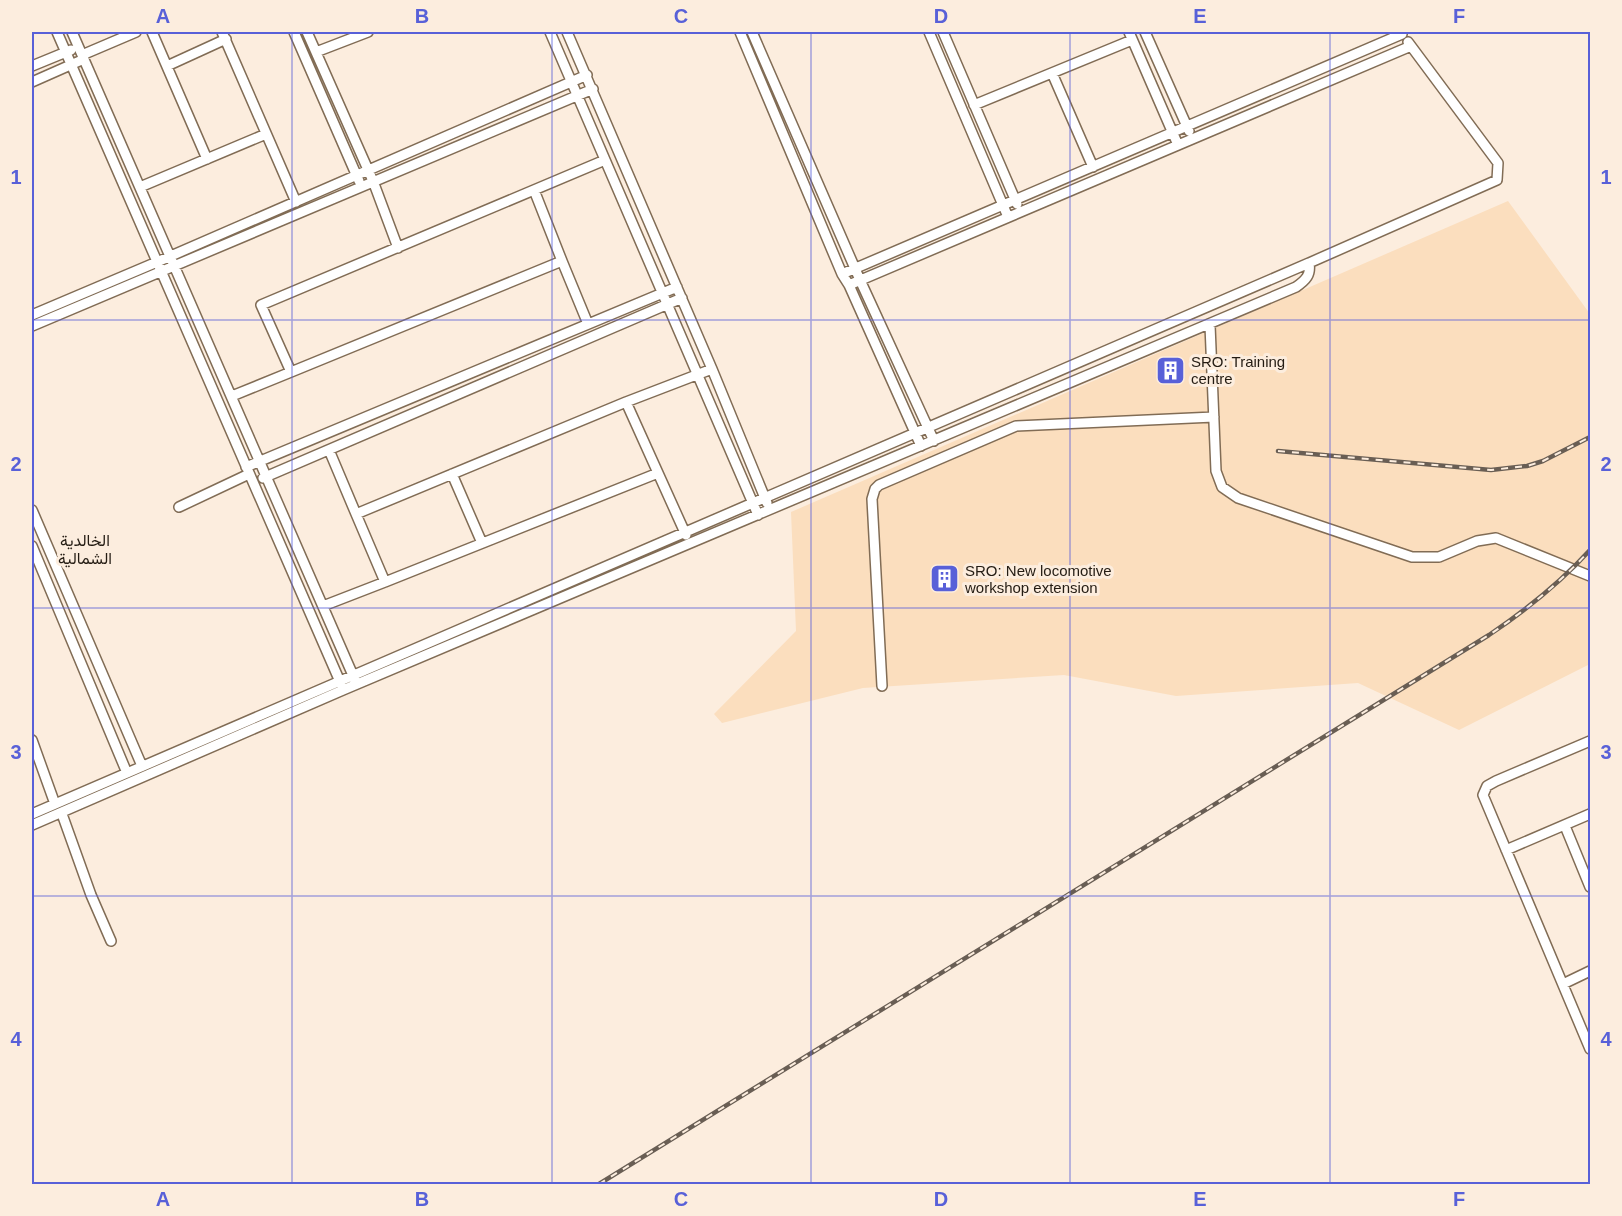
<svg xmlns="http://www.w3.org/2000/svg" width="1622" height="1216" font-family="Helvetica,Vazirmatn,sans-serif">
	<rect width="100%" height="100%" fill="#fcedde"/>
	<path fill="#fbdebe" d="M1508,201L1590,314V664L1459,730L1358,683L1176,696L1064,675L863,688L722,723L714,714L796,631L791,512Z"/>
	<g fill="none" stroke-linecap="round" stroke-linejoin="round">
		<defs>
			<path id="minor" d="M57,32L341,684
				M72,32L355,680
				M152,32L207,159
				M222,32L296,202
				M294,32L359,181
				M307,32L373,181L398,248
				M550,32L758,515
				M567,32L712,369L767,503
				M740,32L842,274L849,285L921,446
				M752,32L860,280L934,441
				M929,32L1008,217
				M943,32L1017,204
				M1129,32L1178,145
				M1145,32L1189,131
				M316,52L368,32
				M82,55L136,32
				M32,66L71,50
				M167,66L226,39
				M1052,73L1093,167
				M32,82L84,59
				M974,105L1132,40
				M140,187L266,134
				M534,190L562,261
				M1309,263L1497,180L1498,163L1408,42
				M842,274L1402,34
				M849,285L1411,46
				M32,315L157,262L587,75
				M588,324L562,261L291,372L261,305L605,160
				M1210,325L1216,471L1222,487L1238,498L1412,557H1439L1477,541L1496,538L1590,576
				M32,326L593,89
				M232,396L291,372
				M329,450L356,514L626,402
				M246,467L677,287
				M452,474L482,543
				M263,478L682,298
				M179,507L249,474
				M32,510L142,766
				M686,535L626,402L712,369
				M32,546L127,773
				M385,582L658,473
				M323,606L385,582L356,514
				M882,686L872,499L875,489L879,485L1016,426L1214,417
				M32,740L55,804
				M1590,741L1496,781L1487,786L1483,795L1590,1049
				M32,814L1309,263C1311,275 1306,280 1296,287L343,690L32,825
				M62,814L91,895L111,941
				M1565,826L1590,887
				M1506,850L1590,814
				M1563,984L1590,971"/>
		</defs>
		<use href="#minor" stroke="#816c55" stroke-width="12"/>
		<use href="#minor" stroke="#fff" stroke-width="9"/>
		<defs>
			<path id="rail" d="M1278,451L1491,470L1527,466L1543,461L1590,437
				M599,1184L1489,635C1526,610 1560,583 1590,550"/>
		</defs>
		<use href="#rail" stroke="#695e54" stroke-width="4.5"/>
		<use href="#rail" stroke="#fcedde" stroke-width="2" stroke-dasharray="7" stroke-linecap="butt"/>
	</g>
	<path fill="none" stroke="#5860d8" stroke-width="1.5" stroke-opacity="0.55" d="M292,32V1184M552,32V1184M811,32V1184M1070,32V1184M1330,32V1184M32,320H1590M32,608H1590M32,896H1590"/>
	<defs>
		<symbol id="building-square" viewBox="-11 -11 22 22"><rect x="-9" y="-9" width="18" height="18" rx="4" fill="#5860d8" stroke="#fcedde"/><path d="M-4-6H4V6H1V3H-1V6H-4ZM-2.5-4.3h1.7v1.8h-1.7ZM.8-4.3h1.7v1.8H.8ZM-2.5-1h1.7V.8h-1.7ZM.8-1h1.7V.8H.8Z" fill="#fff"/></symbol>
	</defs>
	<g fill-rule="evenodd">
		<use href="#building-square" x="1154" y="354" width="33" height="33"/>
		<use href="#building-square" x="928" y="562" width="33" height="33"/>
	</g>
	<g text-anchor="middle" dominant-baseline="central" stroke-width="6" stroke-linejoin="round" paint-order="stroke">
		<g font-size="15" fill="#241c13" stroke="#fcedde" text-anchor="start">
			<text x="1191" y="361">SRO: Training<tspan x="1191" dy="17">centre</tspan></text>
			<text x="965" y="570">SRO: New locomotive<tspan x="965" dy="17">workshop extension</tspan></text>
		</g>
		<g font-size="16" fill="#241c13" stroke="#fcedde">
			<text x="85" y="540">الخالدية<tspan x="85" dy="18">الشمالية</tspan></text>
		</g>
	</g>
	<rect width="1622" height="1216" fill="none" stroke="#fcedde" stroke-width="66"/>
	<rect x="33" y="33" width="1556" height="1150" fill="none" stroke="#5860d8" stroke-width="2"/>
	<g font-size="20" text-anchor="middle" font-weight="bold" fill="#5860d8">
		<text x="163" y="23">A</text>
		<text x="422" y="23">B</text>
		<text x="681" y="23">C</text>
		<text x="941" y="23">D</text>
		<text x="1200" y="23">E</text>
		<text x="1459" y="23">F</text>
		<text x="16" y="184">1</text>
		<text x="1606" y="184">1</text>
		<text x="16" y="471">2</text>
		<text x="1606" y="471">2</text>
		<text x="16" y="759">3</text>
		<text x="1606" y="759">3</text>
		<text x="16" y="1046">4</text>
		<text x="1606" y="1046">4</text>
		<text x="163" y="1206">A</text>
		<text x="422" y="1206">B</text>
		<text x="681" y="1206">C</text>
		<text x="941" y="1206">D</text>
		<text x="1200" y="1206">E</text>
		<text x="1459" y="1206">F</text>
	</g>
</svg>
